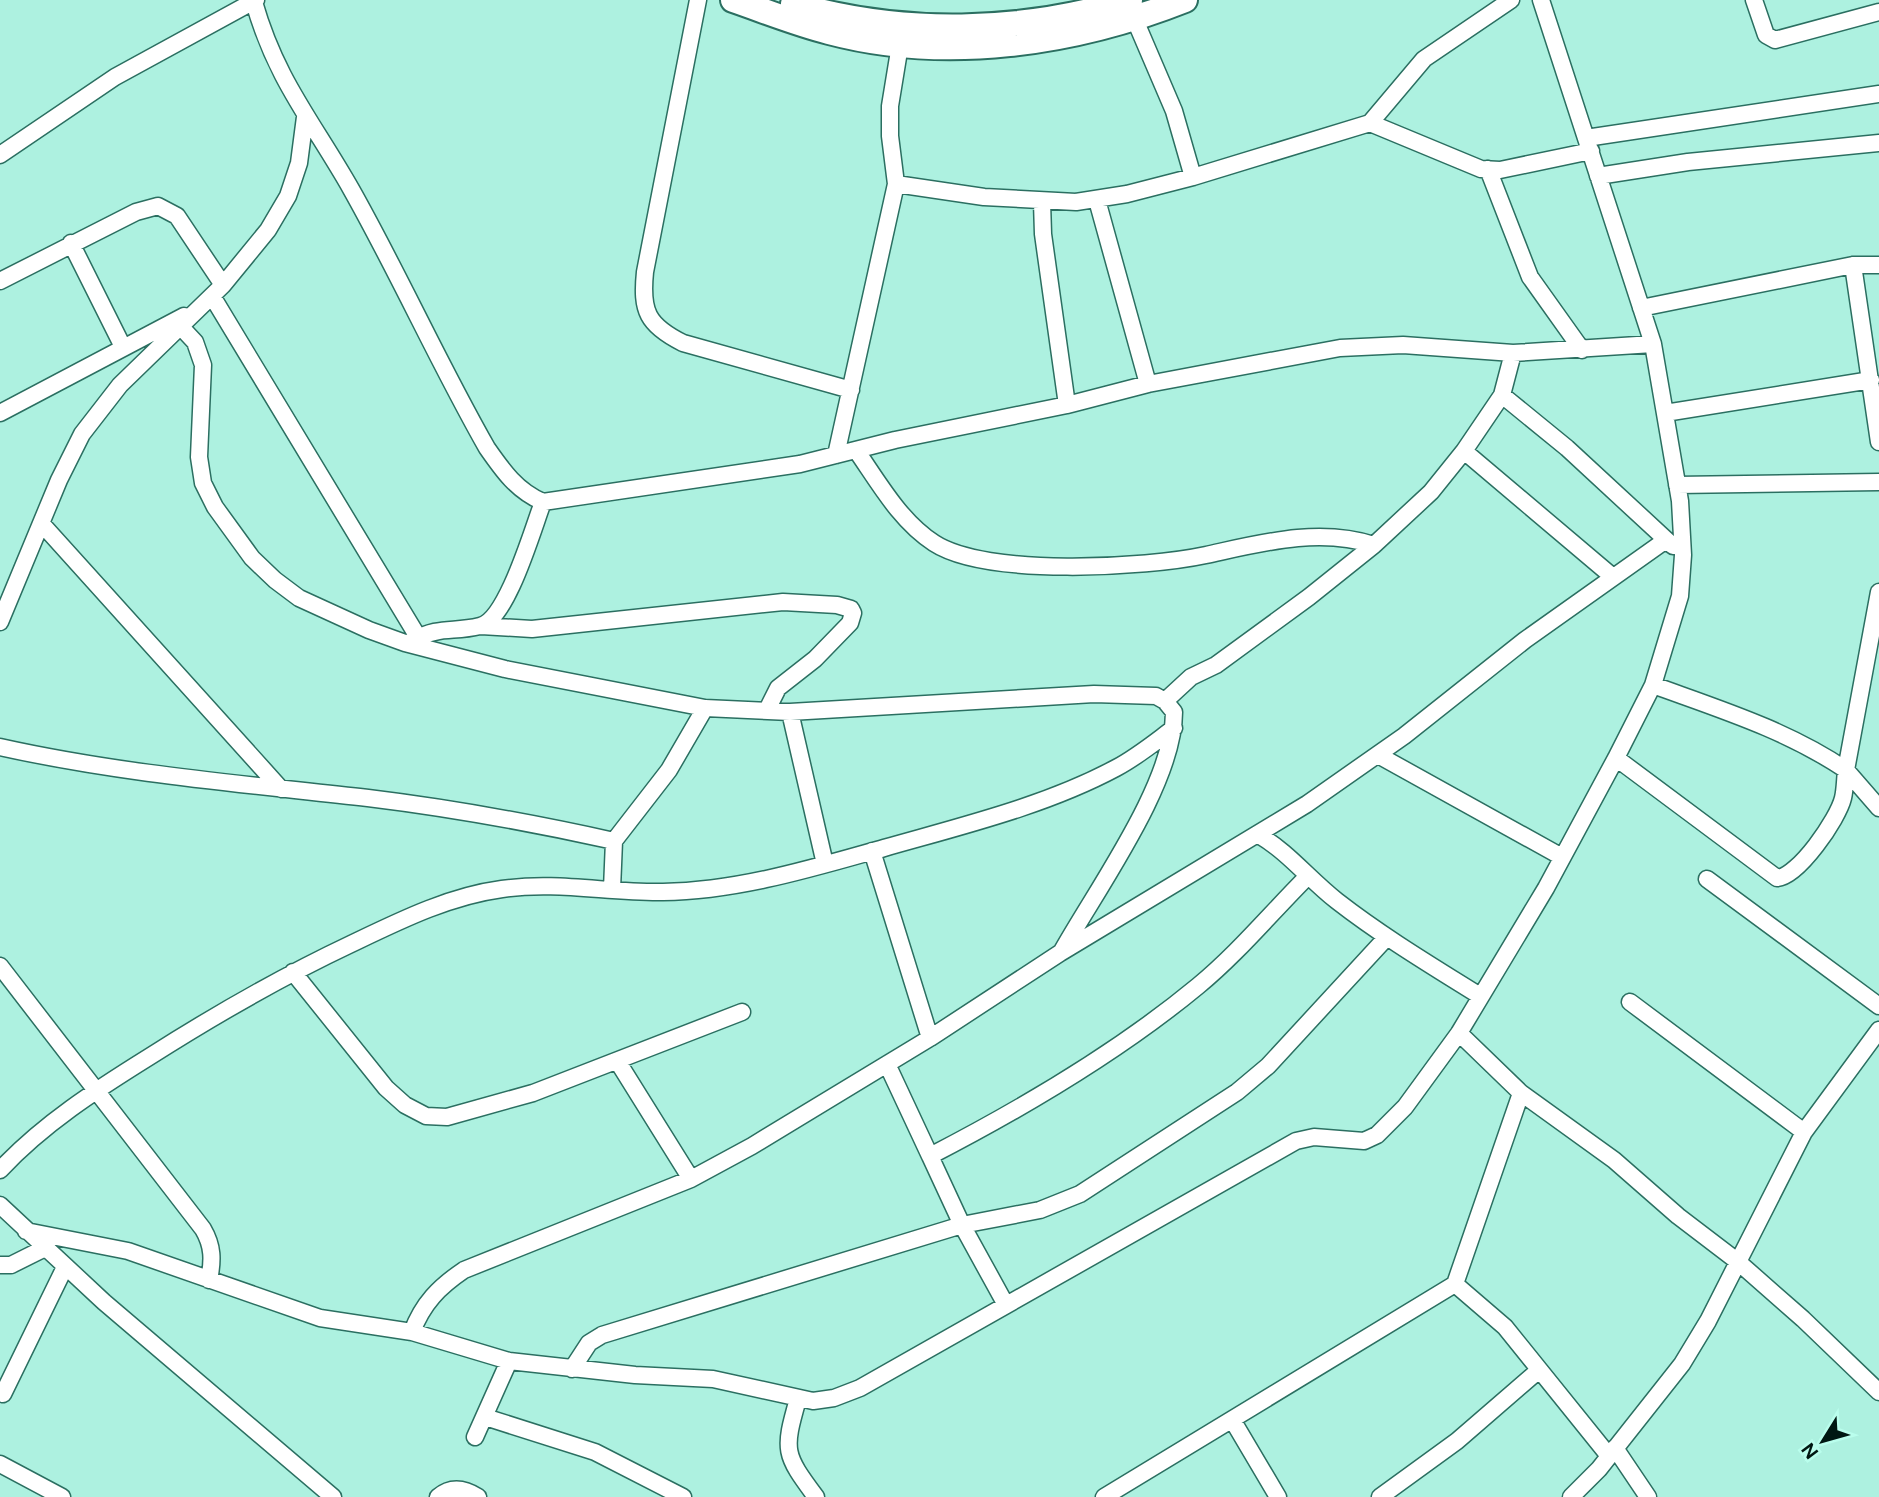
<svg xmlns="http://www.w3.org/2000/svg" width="1879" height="1497" font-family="'DM Sans',sans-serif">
	<rect width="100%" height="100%" fill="#adf1e0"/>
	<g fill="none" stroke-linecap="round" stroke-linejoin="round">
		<defs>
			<path id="street" d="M698,0L645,272C641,311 647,325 683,343L851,390
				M1754,0L1766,35L1775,40L1879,12
				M254,2C276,80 313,122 351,189C399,274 439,364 487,448C503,471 517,491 543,502L800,464L895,440L1067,405L1148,384L1340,348L1403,345L1513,353L1653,344
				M1135,20L1174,111L1193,177
				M1370,123L1481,169L1500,170L1591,151
				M1586,138L1879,94
				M0,155L115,77L256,0
				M1488,169L1530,277L1582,350
				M1598,176L1688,162L1879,143
				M896,184L984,197L1076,202L1127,194L1193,177L1370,123L1424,59L1511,0
				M1097,200L1148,384
				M1042,202L1043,234L1067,405
				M71,243L123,347
				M1853,265L1879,442
				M0,281L136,212L158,206L177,216L223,285
				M212,296L418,637
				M1641,308L1853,265H1879
				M181,327L195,342L203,365L199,457L203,483L215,507L252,558L275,580L299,598L369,630L405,643L505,669L705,708L790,712L1094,694L1156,696L1165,701L1191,677L1216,665L1309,597L1374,545L1431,492L1464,451L1502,395L1513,353
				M1502,395L1567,448L1673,546
				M0,413L184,316
				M1665,413L1871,380
				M856,450C879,483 900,521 934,543C986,577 1146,568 1206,555C1261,543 1319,527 1374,545
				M1464,451L1613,577
				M836,455L896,184L890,136V106L900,45
				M1677,485L1879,482
				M42,524L281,789
				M1879,592L1846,770L1879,808
				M0,622L59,480L82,434L120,385L223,285L268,230L288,196L299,163L305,117
				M481,626L532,629L783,602L837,605L851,609L853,613L850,623L815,659L778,688L767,710
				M411,641C442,625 451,633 480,626C507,620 533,528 543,502
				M790,712L825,864
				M0,747C121,774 245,784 368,798C450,808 533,823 614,841
				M1378,755L1562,857
				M1616,758L1777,878C1798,877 1838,819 1843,798C1845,790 1845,779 1846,770C1787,730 1719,709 1653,685
				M1259,835C1288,852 1310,880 1337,901C1382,936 1432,966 1480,996
				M872,851L930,1038
				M1707,879L1879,1006
				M612,889L614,841L669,770L705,708
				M1062,951C1098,887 1174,783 1174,712L1165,701
				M0,966L203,1229C213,1246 213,1260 209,1280
				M293,972L386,1088L405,1105L426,1116L447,1117L533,1093L742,1012
				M1630,1002L1804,1132
				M1459,1033L1521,1093L1614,1160L1678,1216L1737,1261L1803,1319L1879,1392
				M618,1062L691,1179
				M887,1064L930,1156
				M0,1170C43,1124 96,1090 149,1057C215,1015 281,977 351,944C399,921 449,896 502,889C556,881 609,893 663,892C738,891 813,868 884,848C961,826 1045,806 1116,768C1137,757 1155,742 1174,728
				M0,1205L104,1302L333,1497
				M26,1231L128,1251L320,1318L412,1332L509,1361L635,1375L713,1379L813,1401L834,1398L860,1388L1296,1141L1314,1137L1364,1141L1377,1135L1405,1107L1459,1033L1546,888L1616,758L1653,685L1680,596L1683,555L1680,501L1653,344L1541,0
				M0,1265H11L45,1248
				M1455,1284L1505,1327L1609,1456
				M1006,1305L962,1225L930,1156C1023,1108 1117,1053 1198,986C1237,954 1271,913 1307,877
				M412,1332C423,1303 439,1287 464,1270L691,1179L752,1146L930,1038L1060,953L1307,804L1404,736L1525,640L1666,540
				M572,1369L589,1343L602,1335L962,1225L1040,1210L1080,1194L1237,1092L1268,1066L1387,937
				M3,1394L65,1267
				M798,1399C783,1451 784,1454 816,1497
				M485,1417L595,1452L683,1497
				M1233,1421L1278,1497
				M475,1437L509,1361
				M1615,1448L1648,1497
				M0,1464L62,1497
				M438,1497C451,1486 464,1488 478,1497
				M1104,1497L1455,1284L1521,1093
				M1380,1497L1457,1441L1539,1370
				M1571,1497L1599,1469L1682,1364L1708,1321L1804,1132L1879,1030"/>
			<path id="primary" d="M733,0C765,11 797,24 829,32C946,63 1074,44 1185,0
				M793,4C902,36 1022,33 1130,0"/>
		</defs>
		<use href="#street" stroke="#2b6f61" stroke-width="19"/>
		<use href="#primary" stroke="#2b6f61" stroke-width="28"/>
		<use href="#street" stroke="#fff" stroke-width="16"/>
		<use href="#primary" stroke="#fff" stroke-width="24"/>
	</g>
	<g transform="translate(1823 1441) rotate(233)" stroke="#bafeed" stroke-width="5" paint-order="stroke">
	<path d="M0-5L12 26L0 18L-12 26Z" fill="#001712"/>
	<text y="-10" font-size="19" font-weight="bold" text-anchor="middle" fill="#001712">N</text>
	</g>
</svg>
